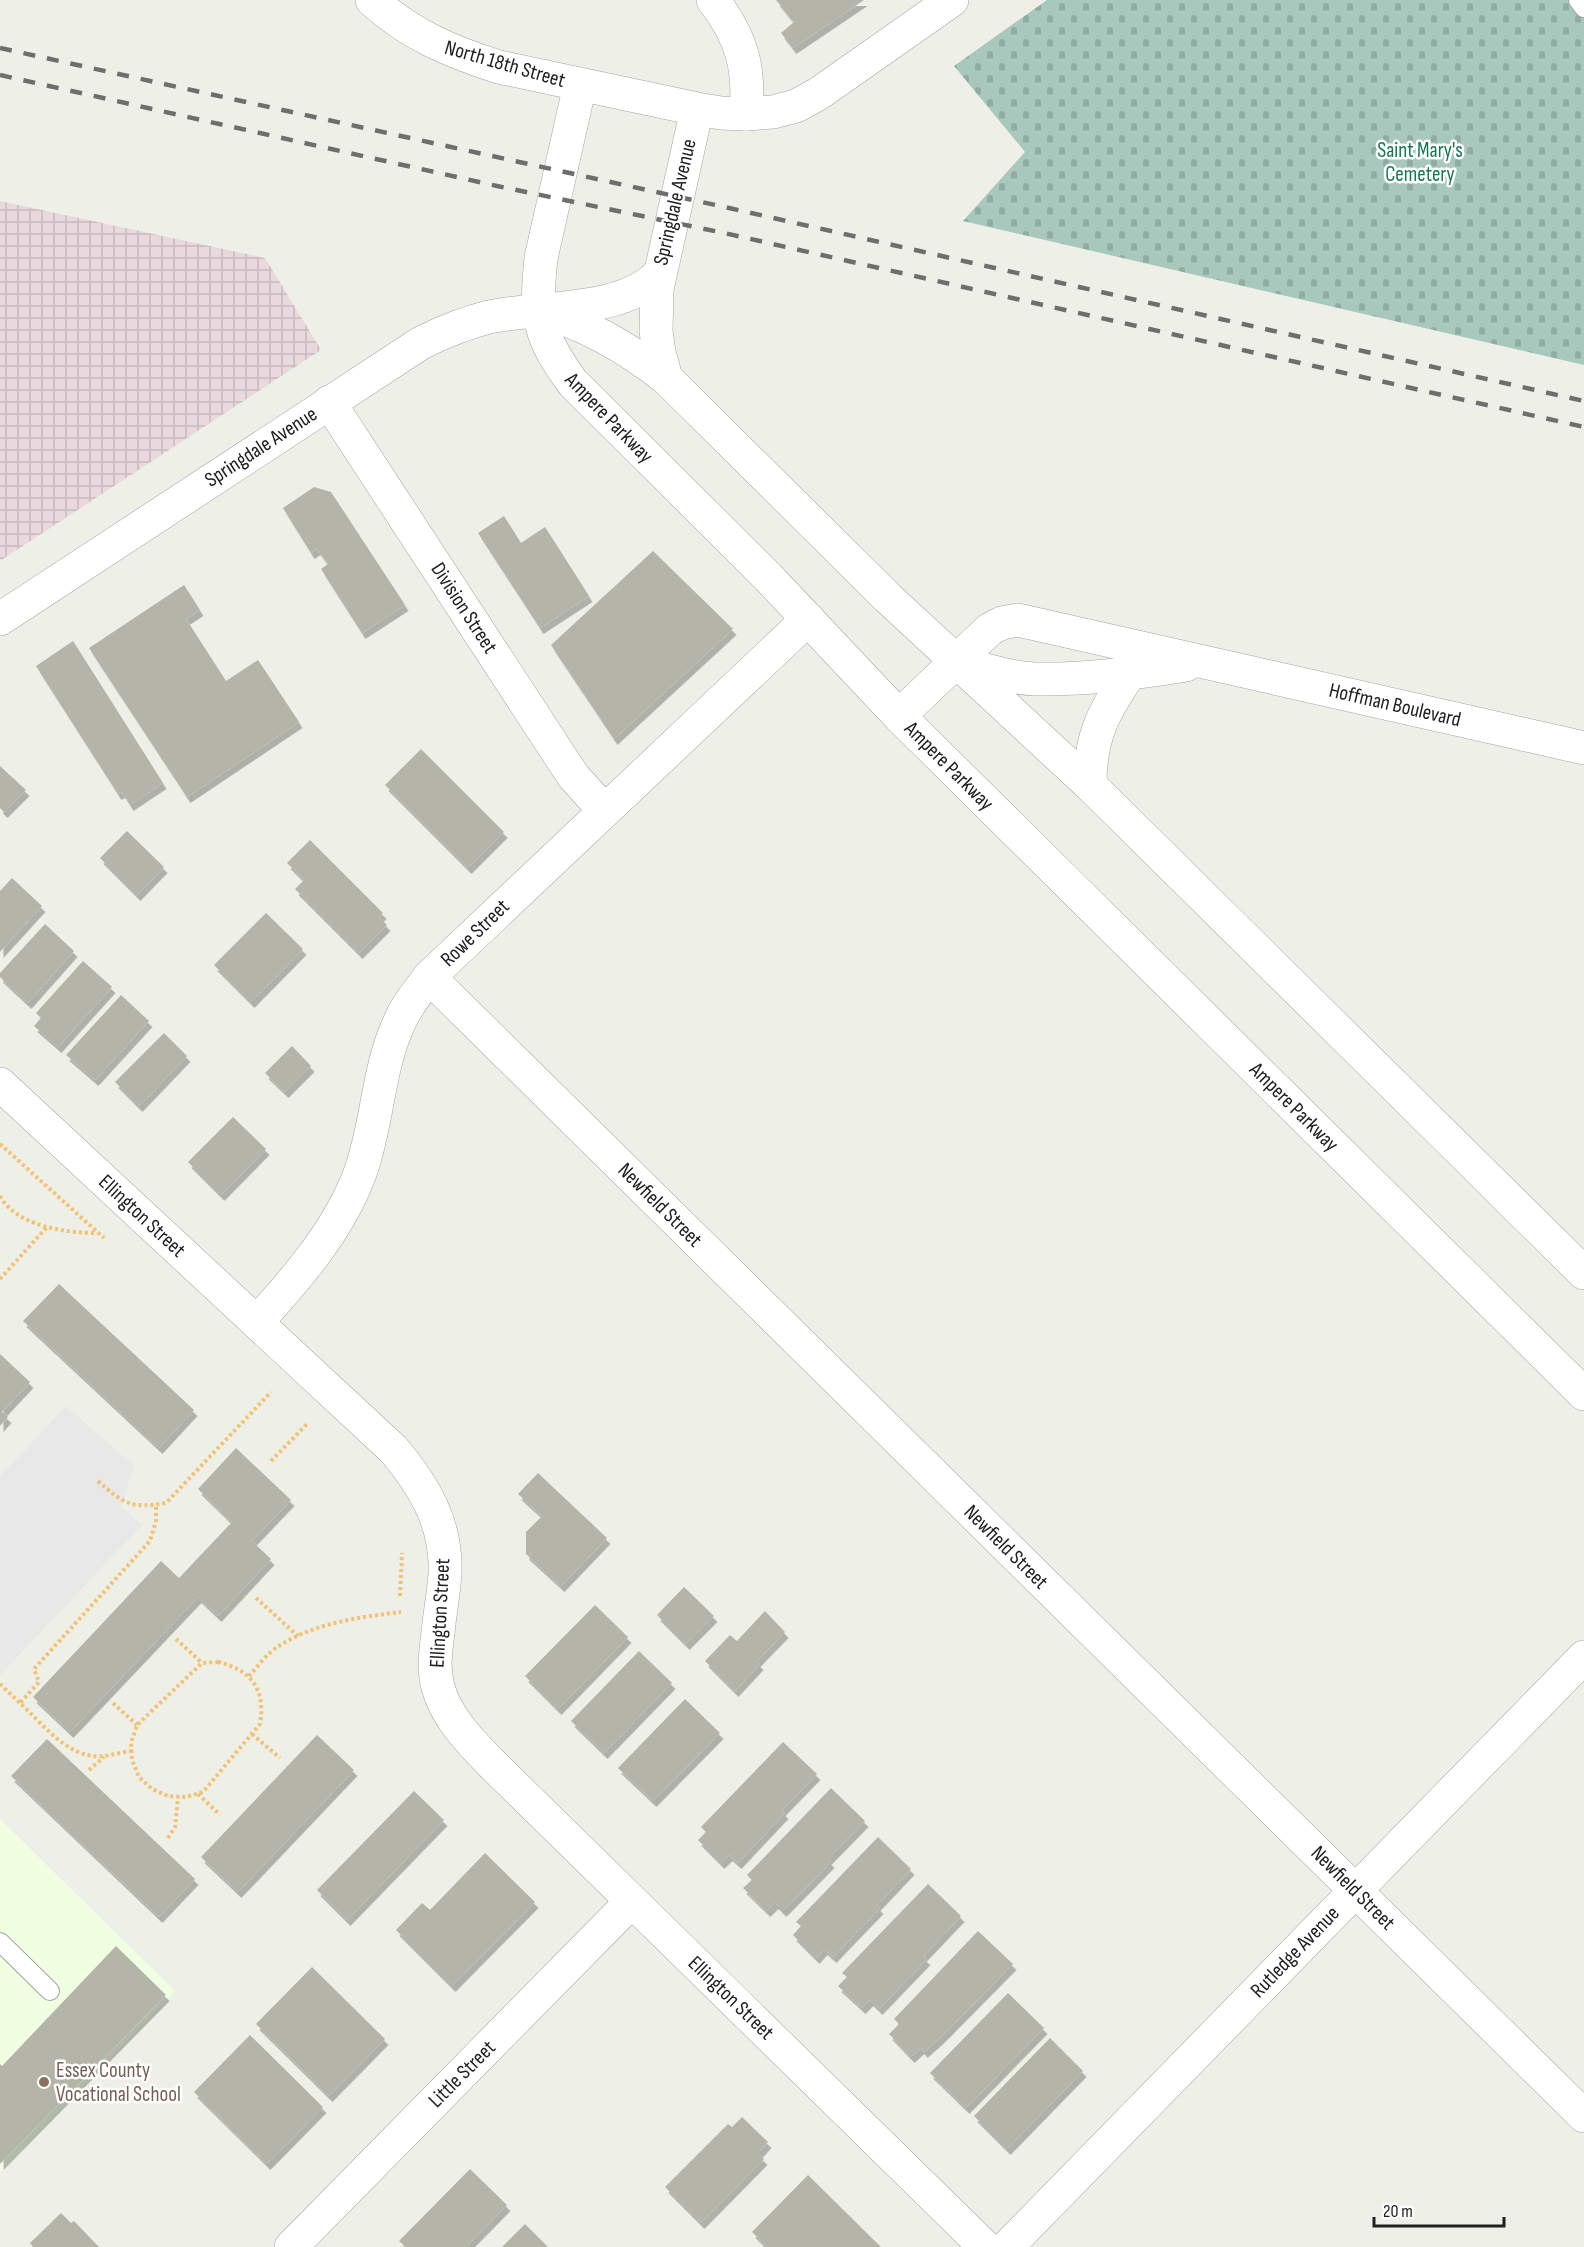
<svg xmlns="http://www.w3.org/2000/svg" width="1584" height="2247" font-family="'Sofia Sans Condensed',sans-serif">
	<defs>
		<pattern id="industrial-grid" width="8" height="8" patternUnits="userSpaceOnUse" patternTransform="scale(1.5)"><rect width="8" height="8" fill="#e9d9de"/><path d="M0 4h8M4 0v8" fill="none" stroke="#c8babe"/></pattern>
		<pattern id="cemetery-stones" width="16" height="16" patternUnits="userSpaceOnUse" patternTransform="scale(1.5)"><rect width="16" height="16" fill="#a9c8bd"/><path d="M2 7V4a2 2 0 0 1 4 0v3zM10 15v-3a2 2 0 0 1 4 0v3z" fill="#91aca2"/></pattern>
		<filter id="shadow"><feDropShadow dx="3.5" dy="6" stdDeviation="0" flood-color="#0004"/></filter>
	</defs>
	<rect width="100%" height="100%" fill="#eef0e7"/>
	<path fill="url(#industrial-grid)" d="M0,201L265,258L321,350L0,561Z"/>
	<path fill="#f0fee2" d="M0,1819L175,1991L0,2173Z"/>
	<path fill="url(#cemetery-stones)" d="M1047,0H1584V365L963,221L1025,152L954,66Z"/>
	<path fill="#e8e8e8" d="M66,1406L134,1466L121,1506L142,1525L0,1675V1477Z"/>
	<path fill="#b5b4a9" filter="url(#shadow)" d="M776,0H864L793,48L781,33L794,22Z
		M314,487L331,492L405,605L362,633L321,569L328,564L317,549L311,553L283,508Z
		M504,516L521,543L545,527L589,596L540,628L478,533Z
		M653,551L733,629L614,739L551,645Z
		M184,585L200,610L186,619L226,681L258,660L299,722L187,797L89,648Z
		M73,641L163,783L130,805L122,792L118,794L36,666Z
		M421,749L504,832L468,868L385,785Z
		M0,766L26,790L4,812L0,808Z
		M127,831L164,867L137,895L100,858Z
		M310,840L383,913L379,917L387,925L359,953L295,889L304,880L287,863Z
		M12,878L42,906L0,952V891Z
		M266,913L303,949L251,1002L214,965Z
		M45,924L74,951L28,1003L0,977V973Z
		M83,961L112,987L58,1047L34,1026L41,1018L36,1013Z
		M121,995L149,1021L95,1080L66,1055Z
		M164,1033L187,1056L139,1106L115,1082Z
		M292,1046L311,1066L285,1092L265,1073Z
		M233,1117L266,1149L221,1195L188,1162Z
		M59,1284L194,1410L159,1448L23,1321Z
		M0,1354L30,1382L2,1412L8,1417L0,1426Z
		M236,1448L291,1500L252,1541L271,1559L218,1616L198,1597L70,1732L33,1697L161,1561L179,1578L232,1522L198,1489Z
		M538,1473L607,1538L561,1586L526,1554V1532L542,1516L518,1494Z
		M684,1587L714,1616L686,1644L657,1615Z
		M595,1605L628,1637L558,1709L525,1676Z
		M765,1611L785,1632L757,1661L760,1664L735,1691L705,1661L730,1635L737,1641Z
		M639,1651L672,1683L604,1753L571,1721Z
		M685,1699L720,1733L653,1801L618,1768Z
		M317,1735L354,1770L238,1892L201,1857Z
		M47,1739L195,1879L159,1917L11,1776Z
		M783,1742L817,1774L782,1810L785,1813L738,1863L729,1855L721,1863L698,1840L706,1832L701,1827Z
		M831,1788L865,1821L828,1859L831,1862L783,1911L775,1903L767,1911L743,1888L752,1880L747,1875Z
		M414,1791L444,1820L347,1920L317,1890Z
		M878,1837L911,1869L877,1905L880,1908L833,1957L824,1949L816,1958L793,1935L801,1926L796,1922Z
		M485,1853L535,1902L452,1986L396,1930L422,1903L430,1910Z
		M928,1884L961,1916L923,1956L927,1959L879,2009L870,2000L862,2008L838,1986L847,1977L842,1973Z
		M978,1931L1013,1964L941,2037L924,2052L921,2048L911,2057L889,2034L899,2024L894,2019Z
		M116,1946L166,1995L0,2164V2064L2,2066Z
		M312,1967L385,2039L329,2096L256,2024Z
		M1008,1993L1044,2028L966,2108L930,2073Z
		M250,2035L323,2107L267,2164L194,2092Z
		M1050,2038L1083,2071L1007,2149L974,2116Z
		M742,2117L768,2142L758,2153L764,2159L701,2223L665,2187L728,2124L732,2127Z
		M470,2169L507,2205L466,2247H406L399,2241Z
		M808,2175L881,2247H767L752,2232Z
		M61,2213L71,2223L74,2221L99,2247H33L30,2243Z
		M525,2224L548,2247H502Z"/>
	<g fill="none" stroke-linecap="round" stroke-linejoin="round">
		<defs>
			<path id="service" d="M1578,0L1584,8
				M0,1942L50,1991"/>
			<path id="minor" d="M713,0C742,38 750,67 746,114
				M329,402L562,759L574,777L604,810
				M1090,785C1090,737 1103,712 1130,673
				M429,977L1584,2116
				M0,1084L393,1449C424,1485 447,1524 445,1573C444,1590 441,1607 439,1623C437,1645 432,1666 438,1687C446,1717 469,1740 490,1762L985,2247
				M257,1322C297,1278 339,1230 360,1173C378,1124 377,1071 399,1023C406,1006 418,992 429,977L808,619
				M291,2247L632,1901
				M1007,2247L1584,1657"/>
			<path id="tertiary" d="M372,0C409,34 451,52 499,67L697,109L721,113L746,114L773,112L796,106L818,94L952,0
				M580,85L541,258C535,315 538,336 573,383L768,577L899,716L1584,1394
				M538,311C586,323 627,348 666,378L888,598L1090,785L1584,1273
				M666,378L659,352L656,331L657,289L697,109
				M0,619L421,343C443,332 465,323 489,317C539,306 624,314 660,273
				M958,662C983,669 1010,678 1035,679C1086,680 1136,673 1186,665
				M899,716L990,629L1002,623L1018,620L1584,748"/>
		</defs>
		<use href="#service" stroke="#a4a4a4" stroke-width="20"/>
		<use href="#minor" stroke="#a4a4a4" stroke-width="34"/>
		<use href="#tertiary" stroke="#a4a4a4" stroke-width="34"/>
		<path stroke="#f3c174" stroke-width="4" stroke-dasharray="3 3" stroke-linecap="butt" d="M0,1144L104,1238
			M0,1196C16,1226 66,1233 97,1233
			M0,1279L47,1227
			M271,1461L307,1424
			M98,1481C124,1504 131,1509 166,1503L271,1392
			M400,1596L402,1553
			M256,1598L298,1636
			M176,1639L202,1663
			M218,1662C251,1670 266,1689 260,1724L203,1792L186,1797L168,1796L152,1789L139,1777L132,1760L131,1743L137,1725L202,1663Z
			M249,1676C258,1666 267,1653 279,1646C314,1623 360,1617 401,1612
			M0,1684L20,1703
			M113,1703L137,1725
			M252,1734L280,1758
			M132,1751C122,1752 113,1755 104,1756C69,1760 43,1724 20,1703L39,1682L34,1669L150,1541L156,1521V1505
			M89,1770L104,1757
			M198,1794L220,1815
			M168,1838L175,1827L178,1797"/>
		<use href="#service" stroke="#fff" stroke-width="18"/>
		<use href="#minor" stroke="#fff" stroke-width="33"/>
		<use href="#tertiary" stroke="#fff" stroke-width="33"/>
		<path stroke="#6e6e6e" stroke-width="4.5" stroke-dasharray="12 12" stroke-linecap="butt" d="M0,48L729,208L1584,401
			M0,75L497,186L724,233L1584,427"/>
	</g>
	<circle fill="#8d6e63" stroke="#fff" stroke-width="2" cx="44" cy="2082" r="6"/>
	<g text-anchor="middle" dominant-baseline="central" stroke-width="5" stroke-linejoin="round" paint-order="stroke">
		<g font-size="21" fill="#202020" stroke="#fff">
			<text transform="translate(505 64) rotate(16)">North 18th Street</text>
			<text transform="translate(675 202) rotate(-77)">Springdale Avenue</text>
			<text transform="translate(609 418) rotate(46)">Ampere Parkway</text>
			<text transform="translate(261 447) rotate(-33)">Springdale Avenue</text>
			<text transform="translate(464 608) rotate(57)">Division Street</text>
			<text transform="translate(1395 705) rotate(13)">Hoffman Boulevard</text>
			<text transform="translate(949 766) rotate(45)">Ampere Parkway</text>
			<text transform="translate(475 933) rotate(-44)">Rowe Street</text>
			<text transform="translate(1294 1107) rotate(45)">Ampere Parkway</text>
			<text transform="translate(660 1205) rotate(45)">Newfield Street</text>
			<text transform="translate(142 1216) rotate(43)">Ellington Street</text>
			<text transform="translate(1006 1547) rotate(45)">Newfield Street</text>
			<text transform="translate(440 1613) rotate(-87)">Ellington Street</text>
			<text transform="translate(1353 1888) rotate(45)">Newfield Street</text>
			<text transform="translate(1295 1952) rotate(-46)">Rutledge Avenue</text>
			<text transform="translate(731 1998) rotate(44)">Ellington Street</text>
			<text transform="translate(462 2074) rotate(-45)">Little Street</text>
		</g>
		<g font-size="21" fill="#117a4e" stroke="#fff">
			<text x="1420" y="150">Saint Mary's<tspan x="1420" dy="24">Cemetery</tspan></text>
		</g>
		<g font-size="21" fill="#785e54" stroke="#fff" text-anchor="start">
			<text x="56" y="2070">Essex County<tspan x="56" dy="24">Vocational School</tspan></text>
		</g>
	</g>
	<path d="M1374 2217v9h130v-9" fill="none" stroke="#202020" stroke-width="3"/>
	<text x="1383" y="2217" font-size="18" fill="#202020" stroke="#ffffff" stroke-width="4.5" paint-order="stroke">20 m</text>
</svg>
